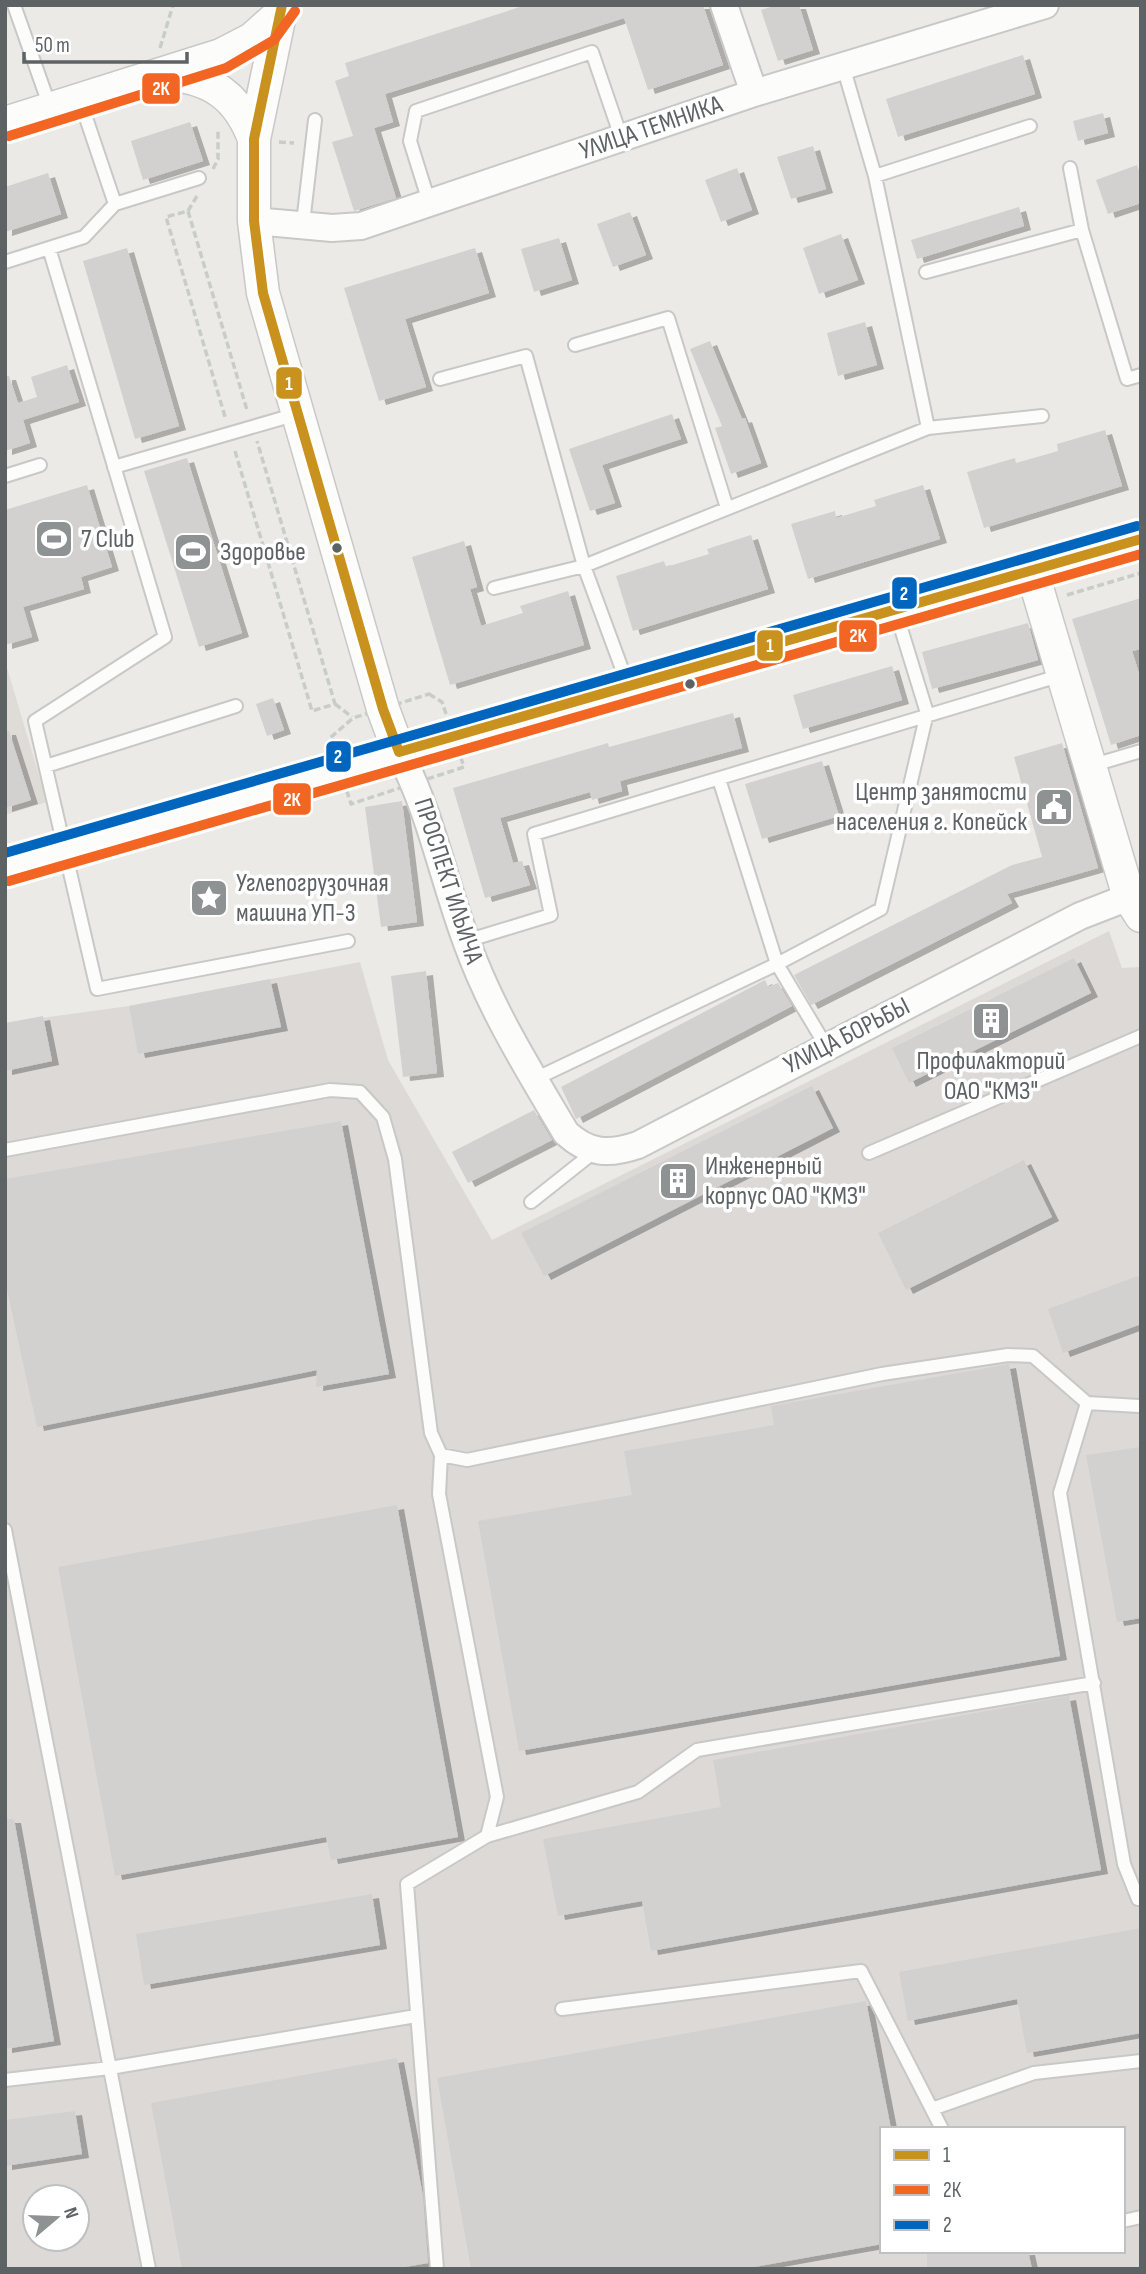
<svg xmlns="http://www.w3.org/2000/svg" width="1146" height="2274" font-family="'Sofia Sans Condensed',sans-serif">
	<defs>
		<filter id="shadow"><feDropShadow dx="7" dy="4" stdDeviation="0" flood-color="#0004"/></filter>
	</defs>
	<rect width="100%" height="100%" fill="#eceae7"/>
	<path fill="#dcd9d7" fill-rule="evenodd" d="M1109,931L1122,968L1141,967V2269H5V1023L129,1006L360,962L388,1060L492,1240ZM882,2129H1123V2251H882ZM35,2197H77V2239H35Z"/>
	<path fill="#dfdcd7" d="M5,661L47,802L5,815Z"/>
	<path fill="#d3d1d0" filter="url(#shadow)" d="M526,5H703L723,65L648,90L624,18L385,94L393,122L374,128L396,198L354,211L332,142L353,136L335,81L349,76L345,63Z
		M777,5H799L813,50L778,61L761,10Z
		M1023,55L1035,94L898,137L886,99Z
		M1103,113L1108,133L1078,141L1073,121Z
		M190,122L203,161L143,180L131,141Z
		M813,146L826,189L791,199L777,157Z
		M1137,165L1141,176V203L1108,214L1096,180Z
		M737,168L752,210L721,222L705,180Z
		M48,173L61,214L5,232V187Z
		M1019,207L1024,226L917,259L911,240Z
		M630,212L646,255L613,267L597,224Z
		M841,234L858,280L819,294L803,248Z
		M559,238L572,280L534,292L521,249Z
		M127,248L179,426L135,439L83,261Z
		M475,248L489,293L405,319L426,387L379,401L344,288Z
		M865,322L877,365L838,376L827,333Z
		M710,341L742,419L745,418L761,463L731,474L715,428L722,426L690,349Z
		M67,365L79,402L23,420L30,443L5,451V376H9L18,403L37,397L31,377Z
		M672,414L681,439L602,465L615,503L590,511L569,449Z
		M1105,430L1122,486L984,528L967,472L1015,458L1016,463L1058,451L1057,444Z
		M187,458L242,633L199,647L144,471Z
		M87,485L112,567L81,577L84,589L23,607L32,637L5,645V510Z
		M923,485L940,539L808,579L791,524L835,511L836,518L876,506L874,500Z
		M751,535L768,589L633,631L616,576L664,561L666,567L709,554L707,549Z
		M464,541L477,587L470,589L481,626L523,613L520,606L568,591L584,645L450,685L412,557Z
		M1141,598V649L1132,651L1141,680V735L1111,745L1072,619Z
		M1028,623L1038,660L932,689L922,652Z
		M892,666L902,700L803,729L793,695Z
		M273,698L284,730L267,736L256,704Z
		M733,713L742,748L620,781L622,791L592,800L590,792L500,818L513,863L522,861L530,885L485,898L453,788L608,743L609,747Z
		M5,731H9L31,800L5,808Z
		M1062,743L1098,868L1007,894L1012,903L811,1005L794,975L1012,865L1042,857L1014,757Z
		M822,761L839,816L762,839L745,784Z
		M402,801L417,922L381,927L365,807Z
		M1074,958L1091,993L909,1083L892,1048Z
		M426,971L437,1073L403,1077L391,976Z
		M270,979L281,1027L138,1054L129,1006Z
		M765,980L768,987L778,983L792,1006L576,1119L561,1087Z
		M43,1016L52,1061L5,1071V1023Z
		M812,1086L833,1128L544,1276L521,1233Z
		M534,1110L552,1140L468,1183L452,1152Z
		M341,1121L389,1374L316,1387L317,1370L37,1427L5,1281V1179Z
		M1024,1160L1052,1217L906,1290L878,1233Z
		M1141,1275V1324L1063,1353L1048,1309Z
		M1009,1364L1060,1656L519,1751L478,1521L632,1495L624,1451L774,1425L771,1406Z
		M1141,1447V1618L1117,1622L1086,1455Z
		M397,1505L458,1837L331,1860L326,1837L115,1876L58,1567Z
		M1069,1696L1101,1870L651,1951L642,1901L558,1916L543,1839L721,1807L713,1760Z
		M5,1819H14L54,2041L5,2049Z
		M372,1894L380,1945L144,1985L136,1934Z
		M1141,1928V2033L1027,2053L1017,1999L908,2021L899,1972Z
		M866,2001L891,2129H882V2244L743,2269H471L437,2078Z
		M397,2058L423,2196L428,2263L393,2269H182L151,2103Z
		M75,2111L82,2154L5,2166V2120Z
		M927,2251H956V2254L1028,2251L1032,2269H927Z"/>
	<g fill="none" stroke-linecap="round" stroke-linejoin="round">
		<defs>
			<path id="service" d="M14,5L50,107
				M843,66L875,176L1030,126
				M1070,168L1082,230
				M115,204L199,178
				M430,205L410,141L416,111L592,52L621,137
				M303,223L315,120
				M49,248L165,637L35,721L97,989L348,941
				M5,262L84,237L115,204L80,100
				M926,272L1082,230L1127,379L1141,375
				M575,345L668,318L727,508
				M440,379L526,356L584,566L928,428L875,176
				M928,428L1042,416
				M114,467L297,414
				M5,476L40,465
				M494,588L584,566L629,688
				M46,766L236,706
				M1090,766L1141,751
				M719,779L777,964L826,1046
				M466,941L551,915L534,834L1062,675
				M535,1079L777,964L881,909L927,713L895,609
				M5,1150L330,1090L360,1092L383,1117L395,1159L431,1433L441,1455L467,1460L882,1374L1008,1355L1033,1356L1087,1403
				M869,1153L1141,1036
				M531,1202L594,1152
				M1139,1406L1087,1403L1060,1493L1124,1864L1138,1899H1141
				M5,1530L149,2269
				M487,1836L638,1792L697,1750L1094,1683
				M562,2009L861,1971L942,2129
				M5,2080L110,2068L416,2016
				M932,2109L1034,2073L1141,2061
				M1123,2221L1141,2217
				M437,2269L407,1884L487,1836L497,1797L439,1494L441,1455"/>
			<path id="minor" d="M724,5L754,93
				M254,221L332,228L361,226L754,93L1045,5
				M399,752C431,813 443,879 467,943C491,1010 530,1072 566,1133C589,1154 609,1155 638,1145L1080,916L1129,897"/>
			<path id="tertiary" d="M282,5L254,139V221L263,293L383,709L399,752
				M168,75C212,77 239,98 254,139
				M5,123L221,55L252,39L279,15
				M1032,571L1129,897L1141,916
				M5,868L1141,539"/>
		</defs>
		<use href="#service" stroke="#c8c8c7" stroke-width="16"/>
		<use href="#minor" stroke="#c8c8c7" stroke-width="30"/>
		<use href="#tertiary" stroke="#c8c8c7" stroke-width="35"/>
		<path stroke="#c9cdc9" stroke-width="3.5" stroke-dasharray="7 3.5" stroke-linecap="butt" d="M160,48L173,5
			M279,142L294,143
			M213,169L218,159V129
			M197,196L188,211L166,217L226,420
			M188,211L247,410
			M235,451L312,711L335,704L257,441
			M1067,595L1141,573
			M429,694L442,702L464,767L351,804L330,738L353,718Z
			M335,704L352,717"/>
		<use href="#service" stroke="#fcfcfb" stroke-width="12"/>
		<use href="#minor" stroke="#fcfcfb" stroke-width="26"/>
		<use href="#tertiary" stroke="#fcfcfb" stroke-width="32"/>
		<defs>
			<path id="bus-1" d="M282,5L254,139V221L263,293L383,709L399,752
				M399,752L1141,539"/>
			<path id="bus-2" d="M9,136L226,68L274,40L295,11
				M9,881L1141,554"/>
			<path id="bus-3" d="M5,853L1137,526"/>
		</defs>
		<use href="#bus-1" stroke="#fff" stroke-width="16"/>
		<use href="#bus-2" stroke="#fff" stroke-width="16"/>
		<use href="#bus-3" stroke="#fff" stroke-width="16"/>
		<use href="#bus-1" stroke="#c9921e" stroke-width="10"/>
		<use href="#bus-2" stroke="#f26522" stroke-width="10"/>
		<use href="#bus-3" stroke="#0065bd" stroke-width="10"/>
	</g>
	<defs>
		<symbol id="stadium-square" viewBox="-11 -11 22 22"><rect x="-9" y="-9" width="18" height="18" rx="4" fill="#8f9292" stroke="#fff"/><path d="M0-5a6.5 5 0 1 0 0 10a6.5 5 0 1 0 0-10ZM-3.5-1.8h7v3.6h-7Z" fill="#fff"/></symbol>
		<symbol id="civic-square" viewBox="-11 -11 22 22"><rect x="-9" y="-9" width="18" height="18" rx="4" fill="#8f9292" stroke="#fff"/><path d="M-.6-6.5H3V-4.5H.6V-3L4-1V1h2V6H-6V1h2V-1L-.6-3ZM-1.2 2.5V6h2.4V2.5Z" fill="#fff"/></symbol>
		<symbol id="sight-square" viewBox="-11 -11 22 22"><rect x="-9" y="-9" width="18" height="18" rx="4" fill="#8f9292" stroke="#fff"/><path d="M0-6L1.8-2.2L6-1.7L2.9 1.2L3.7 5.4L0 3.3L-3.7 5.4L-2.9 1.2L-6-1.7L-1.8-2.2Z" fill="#fff"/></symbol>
		<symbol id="building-square" viewBox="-11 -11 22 22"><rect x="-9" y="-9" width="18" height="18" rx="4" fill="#8f9292" stroke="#fff"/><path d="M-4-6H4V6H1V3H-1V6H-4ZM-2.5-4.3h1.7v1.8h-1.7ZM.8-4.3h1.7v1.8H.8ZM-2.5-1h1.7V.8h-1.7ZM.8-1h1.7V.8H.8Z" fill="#fff"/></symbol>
	</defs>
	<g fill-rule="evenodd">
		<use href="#stadium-square" x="32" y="517" width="44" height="44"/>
		<use href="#stadium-square" x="171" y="530" width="44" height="44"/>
		<use href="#civic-square" x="1032" y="785" width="44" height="44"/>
		<use href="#sight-square" x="187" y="876" width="44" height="44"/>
		<use href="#building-square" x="969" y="999" width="44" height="44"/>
		<use href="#building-square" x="656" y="1159" width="44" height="44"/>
	</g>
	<g fill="#5d6264" stroke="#fff" stroke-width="2.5">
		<circle cx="337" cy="548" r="6"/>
		<circle cx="690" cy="684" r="6"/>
	</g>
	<g text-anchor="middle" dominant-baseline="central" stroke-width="7" stroke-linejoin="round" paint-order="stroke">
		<g font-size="26" fill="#5d6264" stroke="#fff">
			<text transform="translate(651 128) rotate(-19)">УЛИЦА ТЕМНИКА</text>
			<text transform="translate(448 881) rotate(72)">ПРОСПЕКТ ИЛЬИЧА</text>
			<text transform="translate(847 1036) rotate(-27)">УЛИЦА БОРЬБЫ</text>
		</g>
		<g font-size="26" fill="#5d6264" stroke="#fff" text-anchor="start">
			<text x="81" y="539">7 Club</text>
			<text x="220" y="552">Здоровье</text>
			<text x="1027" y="792" text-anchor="end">Центр занятости<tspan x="1027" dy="30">населения г. Копейск</tspan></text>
			<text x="236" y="883">Углепогрузочная<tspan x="236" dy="30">машина УП-3</tspan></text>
			<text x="991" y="1061" text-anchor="middle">Профилакторий<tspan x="991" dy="30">ОАО "КМЗ"</tspan></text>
			<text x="705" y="1166">Инженерный<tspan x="705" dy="30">корпус ОАО "КМЗ"</tspan></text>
		</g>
	</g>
	<g stroke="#fff" stroke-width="2.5">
		<rect x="141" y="72" width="40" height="33" rx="7" fill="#f26522"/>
		<rect x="275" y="366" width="28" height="34" rx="7" fill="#c9921e"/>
		<rect x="891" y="576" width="27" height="34" rx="7" fill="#0065bd"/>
		<rect x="838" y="619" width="40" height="34" rx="7" fill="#f26522"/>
		<rect x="756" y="629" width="28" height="33" rx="7" fill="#c9921e"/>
		<rect x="325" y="740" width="27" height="33" rx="7" fill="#0065bd"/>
		<rect x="272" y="782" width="40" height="34" rx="7" fill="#f26522"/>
	</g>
	<g font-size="19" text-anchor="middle" font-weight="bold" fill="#fff">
		<text x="161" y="95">2К</text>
		<text x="289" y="390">1</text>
		<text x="904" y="600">2</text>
		<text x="858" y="642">2К</text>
		<text x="770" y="652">1</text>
		<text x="338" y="763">2</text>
		<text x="292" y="806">2К</text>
	</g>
	<rect width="1146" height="2274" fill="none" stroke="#5d6264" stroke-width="14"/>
	<rect x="880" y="2127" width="245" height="126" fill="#ffffff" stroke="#bec0c1" stroke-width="2"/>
	<rect x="894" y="2150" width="35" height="10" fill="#c9921e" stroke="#bec0c1" stroke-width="2"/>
	<text x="943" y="2162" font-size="21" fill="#5d6264">1</text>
	<rect x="894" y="2185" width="35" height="10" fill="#f26522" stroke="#bec0c1" stroke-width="2"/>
	<text x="943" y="2197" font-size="21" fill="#5d6264">2К</text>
	<rect x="894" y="2220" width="35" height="10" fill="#0065bd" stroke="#bec0c1" stroke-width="2"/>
	<text x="943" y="2232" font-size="21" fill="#5d6264">2</text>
	<g transform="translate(56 2218) rotate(71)"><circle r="33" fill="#ffffff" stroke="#bec0c1" stroke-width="2"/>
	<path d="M0-5L12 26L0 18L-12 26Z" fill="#8f9292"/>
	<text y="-10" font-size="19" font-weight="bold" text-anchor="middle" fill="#5d6264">N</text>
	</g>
	<path d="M24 52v10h163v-10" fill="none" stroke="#5d6264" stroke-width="3.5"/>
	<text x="35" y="52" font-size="21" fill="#5d6264" stroke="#ffffff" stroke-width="5" paint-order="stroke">50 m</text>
</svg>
